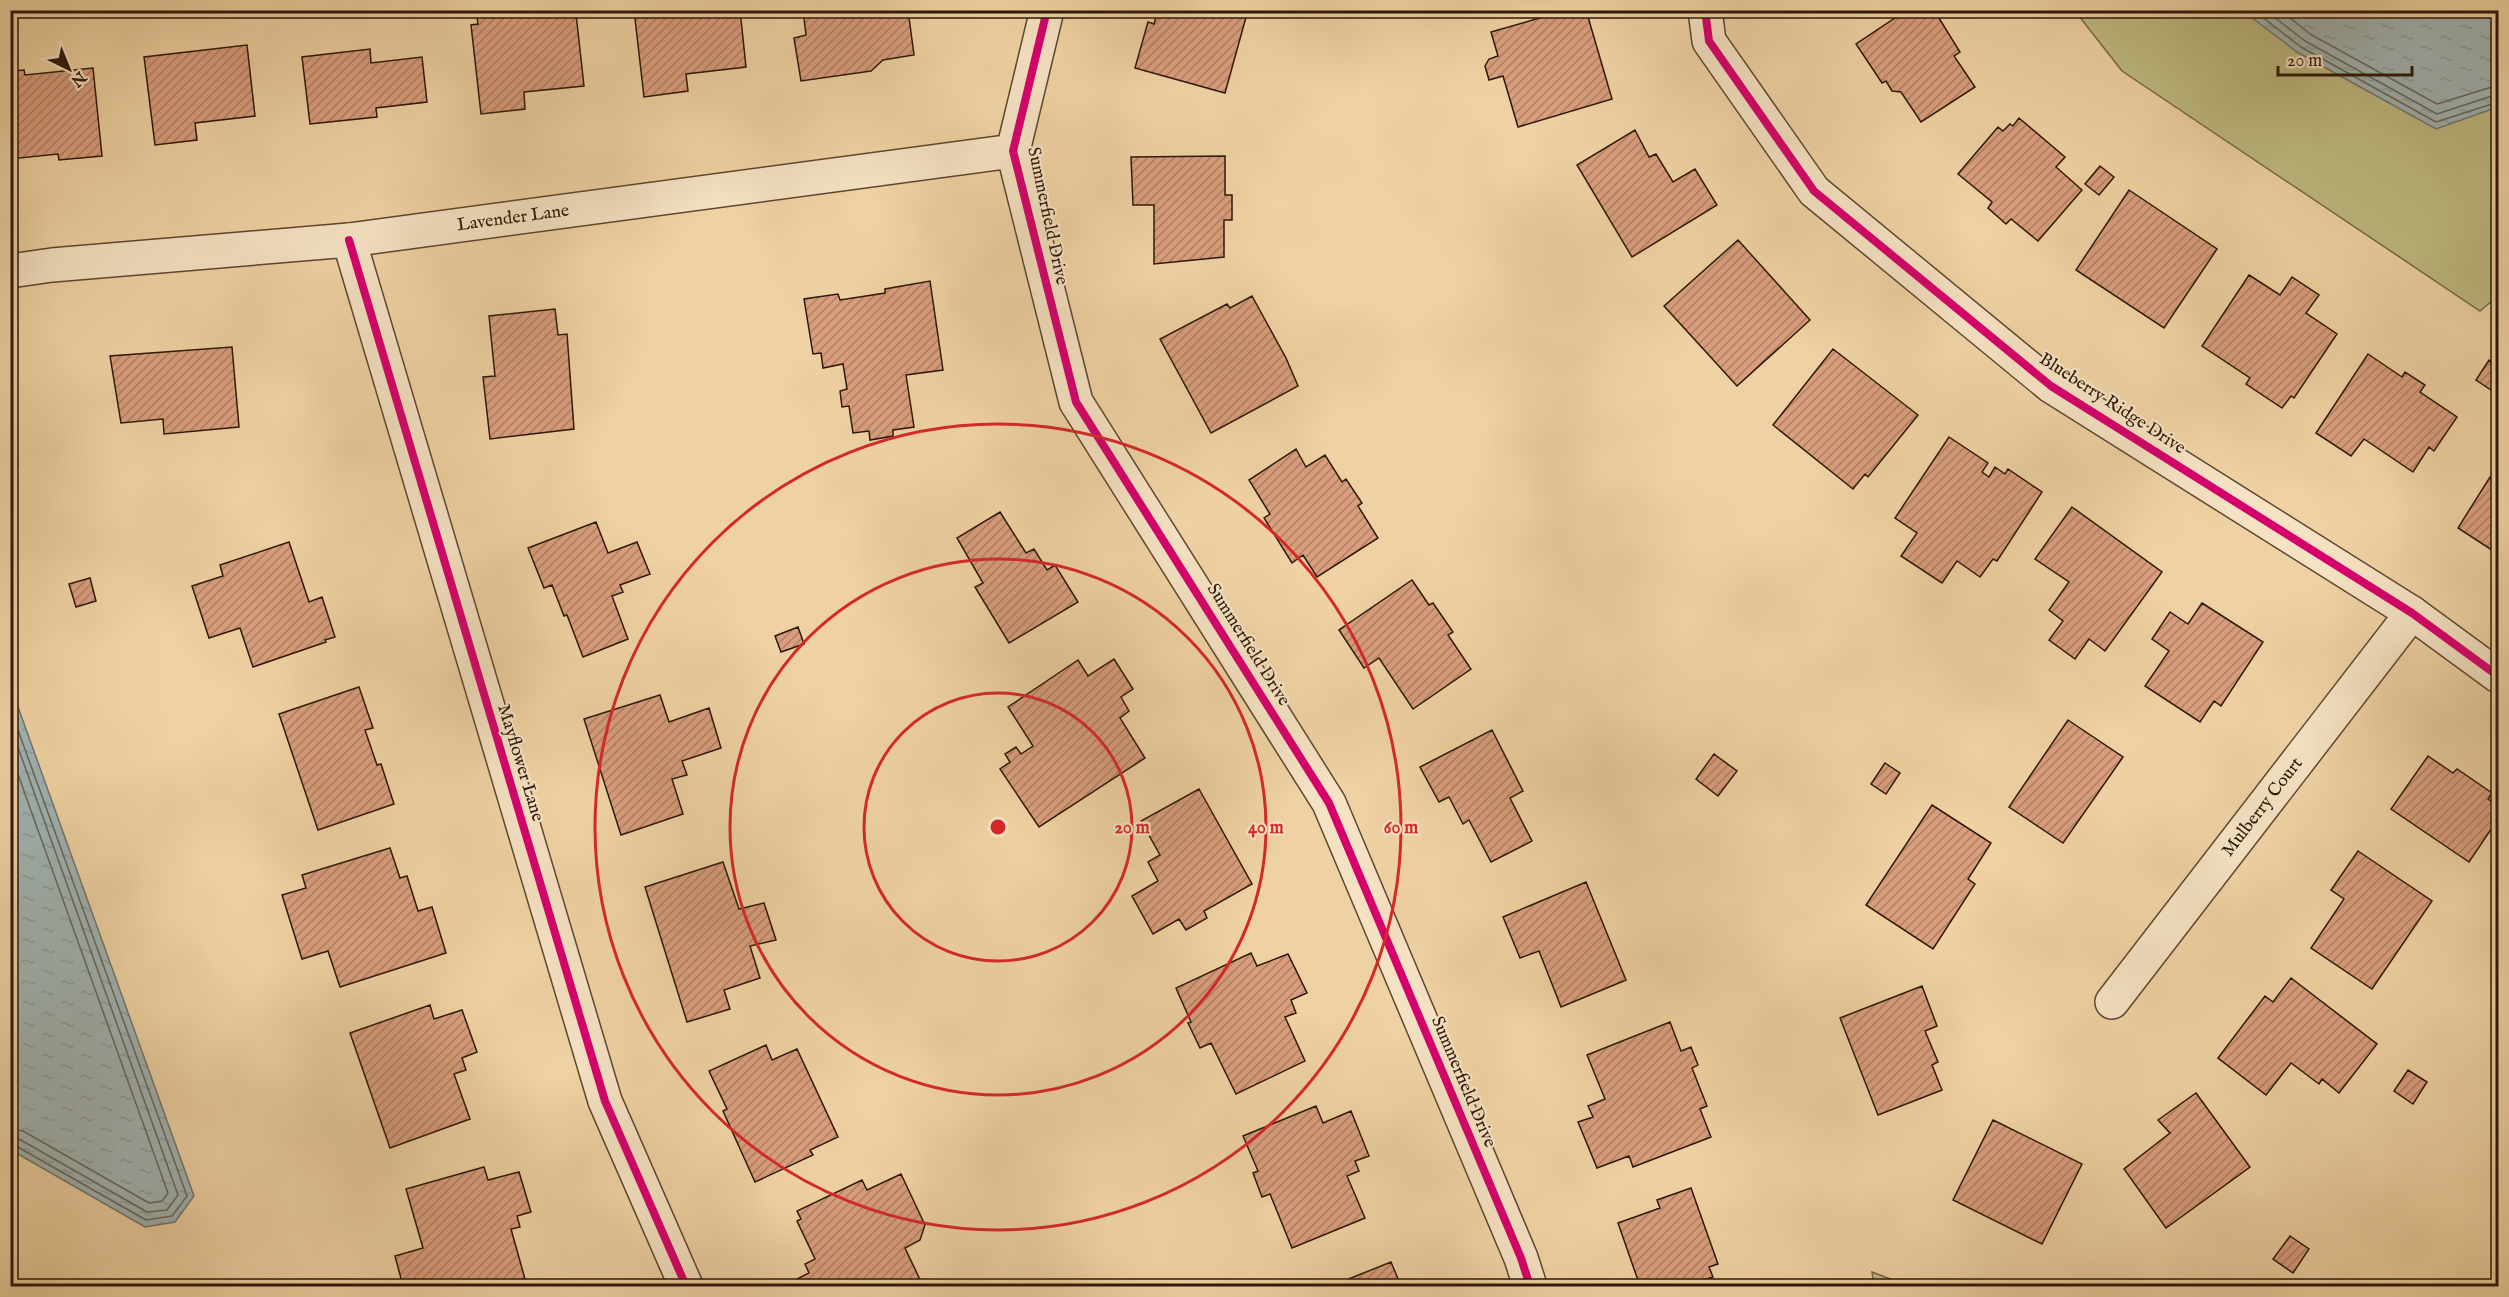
<svg xmlns="http://www.w3.org/2000/svg" width="2509" height="1297" font-family="'IM FELL English',serif">
	<defs>
		<pattern id="forest-firs" width="22" height="20" patternUnits="userSpaceOnUse" patternTransform="scale(1.5)"><rect width="22" height="20" fill="#beba81"/><path d="M5 1l3.5 6h-7zM16 11l3.5 6h-7z" fill="#a49f6e"/></pattern>
		<pattern id="water-ripples" width="26" height="14" patternUnits="userSpaceOnUse" patternTransform="scale(1.5)"><rect width="26" height="14" fill="#a0b4b3"/><path d="M2 4q2-2 4 0t4 0M15 11q2-2 4 0t4 0" fill="none" stroke="#8a9a99"/></pattern>
		<pattern id="building-hatch" width="6" height="6" patternUnits="userSpaceOnUse" patternTransform="scale(1.5)"><rect width="6" height="6" fill="#d99e7d"/><path d="M-1 1l2-2M0 6l6-6M5 7l2-2" fill="none" stroke="#b08065"/></pattern>
	</defs>
	<rect width="100%" height="100%" fill="#efd2a3"/>
	<filter id="stains"><feTurbulence type="fractalNoise" baseFrequency=".00333" numOctaves="4"/><feColorMatrix values="0 0 0 0 .2 0 0 0 0 .09 0 0 0 0 .02 0 0 0 .5 -.17"/></filter>
	<radialGradient id="worn" r=".72"><stop offset=".6" stop-color="#630" stop-opacity="0"/><stop offset="1" stop-color="#630" stop-opacity=".3"/></radialGradient>
	<path fill="#beba81" stroke="#766845" stroke-width="1.5" d="M2075,11H2498V296L2480,311L2122,71Z"/>
	<path fill="url(#forest-firs)" stroke="#766845" stroke-width="1.5" d="M1872,1272L1909,1286H1874Z"/>
	<path fill="url(#water-ripples)" stroke="#72756f" stroke-width="1.5" d="M2243,11H2498V107L2436,129L2297,52Z
		M11,699L18,707L194,1196L175,1222L145,1227L11,1150Z"/>
	<g fill="none" stroke-linecap="round" stroke-linejoin="round">
		<path stroke="#66665e" stroke-width="1.5" d="M2253,10L2301,47L2436,122L2498,102
			M2265,10L2305,41L2437,114L2498,94
			M2280,10L2310,34L2437,104L2498,85
			M10,708L187,1196L172,1216L146,1220L16,1146L10,1145
			M10,725L178,1195L167,1210L147,1212L19,1139L10,1138
			M10,752L168,1193L162,1201L149,1203L23,1131L10,1129"/>
	</g>
	<path fill="url(#building-hatch)" stroke="#2d1709" stroke-width="1.5" d="M476,10H566L567,15L576,14L584,86L524,92L525,109L481,114L471,25L478,24Z
		M634,10H740L746,67L686,74L688,91L644,97Z
		M803,10H908L914,55L883,60L871,71L801,81L794,38L806,35Z
		M1158,10H1248L1225,93L1135,68L1148,22L1154,24Z
		M1568,10H1586L1612,99L1518,127L1503,76L1489,80L1485,66L1489,59L1498,56L1491,32Z
		M1907,10H1934L1960,52L1954,56L1975,87L1921,122L1901,92L1892,91L1886,81L1882,83L1856,44Z
		M247,45L255,116L195,123L197,140L155,145L144,57Z
		M370,49L371,63L422,57L427,102L376,108L377,117L310,124L302,57Z
		M93,68L102,156L59,160L58,154L10,159V71L24,70L25,75Z
		M2019,118L2065,157L2056,167L2082,190L2038,241L2011,219L2006,224L1988,208L1992,202L1958,174L1998,127L2003,131L2010,124L2013,126Z
		M1635,130L1649,157L1656,154L1673,182L1695,169L1717,205L1632,257L1577,165Z
		M1225,156V195H1232V220H1224V257L1154,264V205H1133L1131,157Z
		M2100,166L2114,177L2099,195L2085,184Z
		M2129,190L2217,249L2164,328L2076,270Z
		M1738,240L1810,320L1737,386L1664,306Z
		M2249,275L2280,295L2292,277L2319,295L2306,313L2337,334L2294,398L2291,396L2282,408L2246,384L2250,378L2202,346Z
		M930,281L943,370L906,375L914,427L893,430V436L870,440L869,431L853,433L849,406L842,407L840,391L847,389L843,364L823,368L821,353L813,354L804,299L838,294L840,300L885,293V289Z
		M1252,296L1286,358L1298,386L1211,433L1160,339L1227,304L1230,308Z
		M555,309L558,335L567,334L574,429L490,439L483,377L495,376L489,316Z
		M232,347L239,427L164,434L163,419L121,423L110,356Z
		M1833,349L1918,415L1868,477L1865,474L1853,489L1773,425Z
		M2368,354L2402,377L2405,372L2425,385L2420,392L2457,417L2434,451L2429,447L2413,472L2364,439L2351,456L2316,433Z
		M2489,360L2498,367V379L2491,390L2476,380Z
		M10,370L18,466L10,468Z
		M1949,437L1988,463L1982,472L1989,477L1995,467L2005,474L2008,469L2042,492L1997,561L1993,559L1980,577L1957,561L1942,583L1901,556L1917,533L1895,518Z
		M1296,449L1306,467L1325,455L1342,482L1346,479L1362,503L1358,506L1378,538L1317,577L1303,555L1292,563L1264,518L1270,514L1249,480Z
		M2490,477L2498,482V554L2458,528Z
		M2072,507L2162,572L2105,651L2089,639L2075,659L2049,640L2063,621L2049,610L2069,582L2035,559Z
		M1000,512L1026,553L1034,549L1047,570L1055,565L1078,602L1009,643L975,587L983,583L957,538Z
		M596,522L608,553L637,542L650,574L620,585L623,592L612,596L628,639L583,657L567,615L564,616L552,585L544,588L528,548Z
		M289,542L309,602L322,597L335,637L325,640L326,642L253,667L240,628L209,638L192,586L223,576L220,565Z
		M90,578L96,601L76,607L69,584Z
		M1412,580L1429,605L1433,603L1453,632L1448,635L1471,669L1413,709L1379,658L1364,668L1339,630Z
		M2202,603L2263,642L2221,706L2214,701L2200,722L2145,686L2169,651L2152,639L2170,612L2188,624Z
		M798,627L804,644L781,652L775,636Z
		M1114,659L1133,689L1121,697L1129,711L1120,718L1145,758L1039,827L1000,769L1010,762L1005,754L1016,747L1021,754L1033,746L1008,707L1078,660L1088,676Z
		M359,687L373,728L365,730L377,765L381,764L394,804L318,830L279,714Z
		M660,695L669,722L709,708L721,748L682,761L687,775L672,779L683,814L621,835L584,719Z
		M2068,720L2123,757L2063,843L2009,807Z
		M1492,730L1523,791L1510,798L1532,841L1491,862L1469,820L1463,824L1449,797L1439,802L1420,767Z
		M1714,754L1737,771L1718,796L1696,779Z
		M2428,756L2453,773L2457,769L2492,793L2488,799L2498,806V819L2469,862L2391,809Z
		M1885,763L1900,773L1886,794L1871,784Z
		M1199,789L1252,884L1204,911L1207,918L1186,930L1179,919L1153,934L1132,896L1158,881L1148,862L1160,855L1141,821Z
		M1932,805L1991,843L1968,879L1975,884L1933,949L1866,905Z
		M390,848L400,878L407,876L418,911L432,907L446,953L340,987L328,951L302,959L282,895L306,888L302,875Z
		M2358,851L2432,901L2372,989L2311,948L2344,899L2331,890Z
		M723,862L739,909L764,903L776,940L750,946L760,978L724,990L730,1009L687,1022L645,887Z
		M1586,882L1626,980L1561,1007L1539,951L1520,958L1503,917Z
		M1251,953L1257,966L1288,954L1307,993L1291,1000L1296,1013L1285,1017L1305,1061L1236,1094L1211,1043L1200,1048L1188,1023L1191,1022L1176,988Z
		M2291,978L2377,1044L2339,1093L2322,1079L2319,1084L2291,1063L2266,1095L2218,1058L2265,996L2273,1002Z
		M1922,986L1937,1026L1925,1031L1938,1062L1932,1065L1942,1090L1878,1115L1840,1018Z
		M430,1005L434,1019L462,1010L477,1052L462,1058L466,1070L454,1074L470,1119L390,1148L350,1033Z
		M1670,1022L1681,1051L1691,1047L1698,1065L1692,1068L1707,1106L1700,1109L1711,1137L1633,1167L1629,1156L1597,1168L1578,1122L1593,1117L1588,1106L1605,1099L1587,1055Z
		M766,1045L772,1060L797,1049L838,1137L810,1150L813,1155L755,1182L723,1111L727,1109L709,1071Z
		M2408,1070L2427,1082L2413,1104L2394,1091Z
		M2196,1093L2250,1167L2166,1228L2124,1169L2170,1133L2158,1120Z
		M1316,1106L1323,1123L1351,1111L1369,1156L1355,1161L1359,1171L1347,1176L1365,1218L1292,1248L1270,1194L1262,1197L1253,1173L1258,1171L1243,1136Z
		M1993,1120L2082,1164L2042,1244L1953,1200Z
		M484,1167L488,1180L519,1172L531,1212L517,1216L520,1227L511,1229L525,1279L500,1286H403L395,1256L423,1248L406,1189Z
		M901,1174L925,1225L920,1240L905,1248L923,1286H796L793,1281L809,1273L805,1264L815,1259L797,1221L801,1219L797,1211L862,1180L867,1190Z
		M1691,1188L1718,1264L1709,1267L1713,1277L1704,1280L1707,1286H1640L1618,1223L1660,1208L1657,1200Z
		M2290,1236L2309,1249L2293,1273L2273,1259Z
		M1391,1262L1401,1286H1331Z
		M2498,1275V1286H2491Z"/>
	<g fill="none" stroke-linecap="round" stroke-linejoin="round">
		<defs>
			<g id="minor">
				<path d="M1047,10L1013,151L1076,402L1329,803L1521,1258L1530,1286"/>
				<path d="M1705,10L1709,41L1814,191L2051,386L2412,613L2498,676"/>
				<path d="M349,240L605,1101L686,1286"/>
				<path id="s1" d="M10,271L52,265L349,240L1013,151"/>
				<path id="s2" d="M2112,1002L2412,613"/>
			</g>
		</defs>
		<use href="#minor" stroke="#5e4630" stroke-width="36"/>
		<use href="#minor" stroke="#f5e2c3" stroke-width="33"/>
		<defs>
			<path id="cycleway" d="M1047,10L1013,151L1076,402L1329,803L1521,1258L1530,1286
				M1705,10L1709,41L1814,191L2051,386L2412,613L2498,676
				M349,240L605,1101L686,1286"/>
		</defs>
		<use href="#cycleway" stroke="#f5e2c3" stroke-width="11"/>
		<use href="#cycleway" stroke="#d6006c" stroke-width="8"/>
	</g>
	<g fill="none" stroke="#d62828" stroke-width="3">
		<circle cx="998" cy="827" r="134"/>
		<circle cx="998" cy="827" r="268"/>
		<circle cx="998" cy="827" r="403"/>
	</g>
	<g text-anchor="middle" dominant-baseline="central" stroke-width="4.5" stroke-linejoin="round" paint-order="stroke">
		<g font-size="18" fill="#2d1709" stroke="#f5e2c3">
			<text transform="translate(1047 216) rotate(78)">Summerfield Drive</text>
			<text stroke="none"><textPath href="#s1" startOffset="506">Lavender Lane</textPath></text>
			<text transform="translate(2112 404) rotate(33)">Blueberry Ridge Drive</text>
			<text transform="translate(1248 645) rotate(58)">Summerfield Drive</text>
			<text transform="translate(520 763) rotate(73)">Mayflower Lane</text>
			<text stroke="none"><textPath href="#s2" startOffset="246">Mulberry Court</textPath></text>
			<text transform="translate(1463 1082) rotate(67)">Summerfield Drive</text>
		</g>
	</g>
	<circle cx="998" cy="827" r="9" fill="#d62828" stroke="#f5e2c3" stroke-width="3"/>
	<g font-size="18" text-anchor="middle" font-weight="bold" fill="#d62828" stroke="#f5e2c3" stroke-width="4.5" stroke-linejoin="round" paint-order="stroke">
		<text x="1132" y="833">20 m</text>
		<text x="1266" y="833">40 m</text>
		<text x="1401" y="833">60 m</text>
	</g>
	<rect width="2509" height="1297" fill="none" stroke="#efd2a3" stroke-width="36"/>
	<rect x="12" y="12" width="2485" height="1273" fill="none" stroke="#2d1709" stroke-width="3"/>
	<rect x="18" y="18" width="2473" height="1261" fill="none" stroke="#2d1709" stroke-width="1.5"/>
	<g transform="translate(69 69) rotate(137)" stroke="#f5e2c3" stroke-width="4.5" paint-order="stroke">
	<path d="M0-4.5L10 22L0 15L-10 22Z" fill="#2d1709"/>
	<text y="-9" font-size="16" font-weight="bold" text-anchor="middle" fill="#2d1709">N</text>
	</g>
	<path d="M2278 66v9h134v-9" fill="none" stroke="#2d1709" stroke-width="3"/>
	<text x="2287" y="66" font-size="18" fill="#2d1709" stroke="#f5e2c3" stroke-width="4.5" paint-order="stroke">20 m</text>
	<rect width="100%" height="100%" filter="url(#stains)"/>
	<rect width="100%" height="100%" fill="url(#worn)"/>
</svg>
